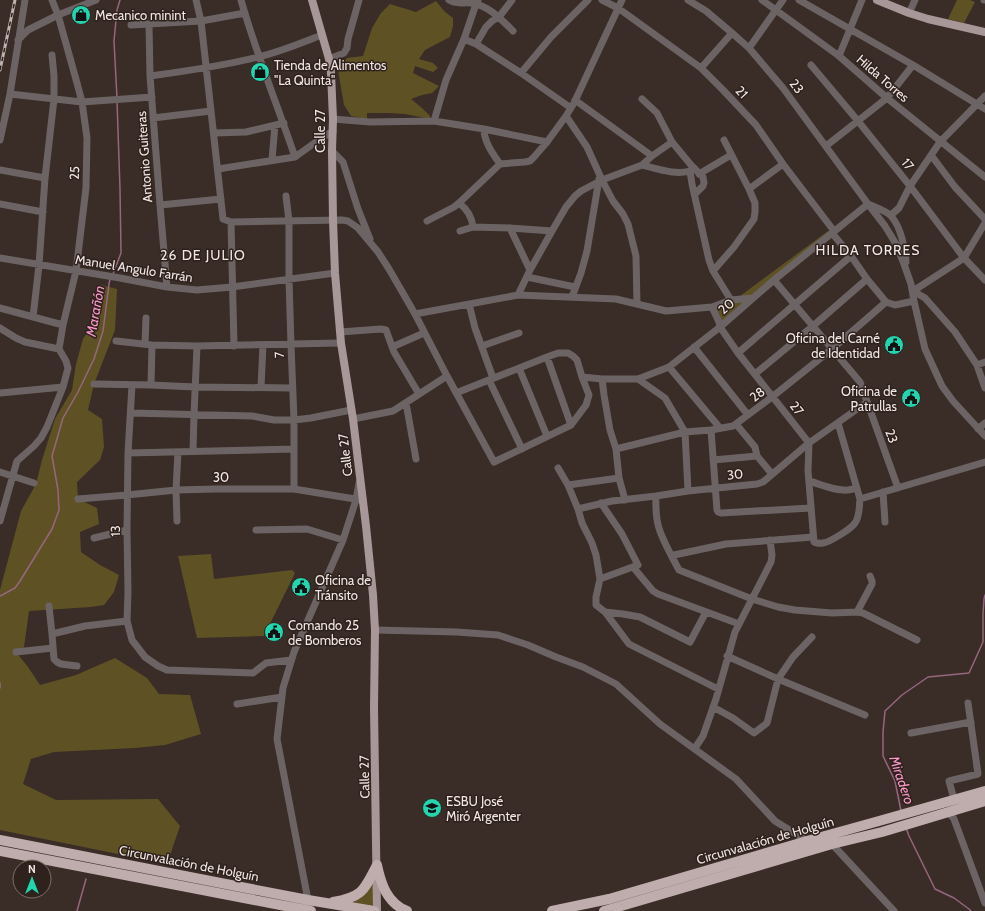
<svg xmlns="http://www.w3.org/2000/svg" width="985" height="911" font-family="Cabin,sans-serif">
	<rect width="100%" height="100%" fill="#3a2c27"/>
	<path fill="#5e5225" d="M957,0H970L975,2L964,23L948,19Z
		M436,1L444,11L453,18V26L450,37L425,50L419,59L433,63L438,68L433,72L415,66L413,73L439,86L432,93L422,95L411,99L422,108L430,116V119L405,114L389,113H367V119L351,116L344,105L338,70L347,58L363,56L372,28L381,13L390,4L416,12Z
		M828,231L830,232L722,321L717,309L732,302Z
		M101,285L117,289L115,330L94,384L88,410L102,419L104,447L100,460L77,482L78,499L97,508L99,524L80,532L81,552L100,565L119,575L114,592L104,605L91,607L29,611L24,647L16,652L28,667L40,685L76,675L115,658L147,678L159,694L190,695L201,734L165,745L135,748L54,752L31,759L23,784L56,800L158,799L180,826L167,864L0,830V590L21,511L36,484L42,460L55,419L72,390L76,364L83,339L96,319Z
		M211,554L214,579L292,570L295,573L264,636L197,638L178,556Z
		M374,877V902L372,906L349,904C363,898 369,893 374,877Z"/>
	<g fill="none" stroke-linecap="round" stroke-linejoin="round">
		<path stroke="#97667e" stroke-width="1.5" d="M117,98L114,41L117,10L120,0
			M113,274L121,253L120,189L117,101
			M0,596L15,588L20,581L52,529L59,510L58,490L52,456L63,418L78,392L94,359L103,331L109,284L110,279
			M0,683V688
			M901,811L895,781L883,756V732L885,711L902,695L928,677L969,673L983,642V614L984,599L985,595
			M906,828L909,836L935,889L954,898L969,909L971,911
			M77,911L86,879"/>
		<path stroke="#6c6464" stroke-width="7" d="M52,0L58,15L77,83L82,102L87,138L86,188L76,271L63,325L59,349
			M196,0L201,21L223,219L231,222L342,220L348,221L358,228L378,252L389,269L415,314L447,376L494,462L571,425L586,405L589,395L582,377L577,360L573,356L568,353H558L547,357L456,393
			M241,0C256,53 277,104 295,157
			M449,0C456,5 463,2 471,3C488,5 501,19 513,31
			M602,0L618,8L701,68L723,90L756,125L783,164L834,231
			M688,0L706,11L732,33L749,48L783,88L868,204L885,226L896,244L904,264L911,284L914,301L925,349L942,386L953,401L985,436
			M762,0L839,56L887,98L985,177
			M799,0L913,65L985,109
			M984,0H985
			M909,13L915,0
			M149,24L150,76L160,205L167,287
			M131,25L201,21L245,13
			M464,39L476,44L521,73L571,108
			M18,40L28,30L58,15L96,0
			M476,44L486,27L492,21L499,17L512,0
			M749,48L783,0
			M839,56L862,0
			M329,59L344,53L347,48L348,39L352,25L359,0
			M811,65L858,121L910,186L964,258L985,280
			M701,68L732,33
			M521,73L551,37L588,0
			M150,76C187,71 223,66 258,57C280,52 301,43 322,35
			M10,94L82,102L152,97
			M642,99L657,113L672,142L691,165L703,177L704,183L703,186L695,194
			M575,100L652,156
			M566,116L587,147L602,180L613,201L623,214L628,224L636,256L637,304
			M153,118L211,111
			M333,119L370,122L434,121L484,129L547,142
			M434,121L446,80L464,39L476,4L478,0
			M484,129C484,142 493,154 500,164
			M214,133L246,132L284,123
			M0,140L10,94L25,0
			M826,146L887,98L913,65
			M332,151L343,162L358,209L370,239
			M931,155L955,187L985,219
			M272,160L275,125
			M642,165C657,169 680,177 695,169
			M218,169L295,157L320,139L333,131
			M0,170L45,178
			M690,171L692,184L709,260L713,271L731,300
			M699,174L731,155
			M749,189L783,164
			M286,196L289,221V279L291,345L294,420V489
			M459,203C467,209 472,217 473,227
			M0,204L43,212
			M160,205L221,199
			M891,215L899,208L910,186L940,142L985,96
			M427,221L454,207L459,203L500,164L525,162L530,161L534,157L547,142L566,116L574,103L622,0
			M231,222L234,346
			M510,228L530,270
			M460,231L473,227L510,228L552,231
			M832,233L851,256L867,279L886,302L895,305L914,301
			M0,258L120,278L167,287L197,290L232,287L335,273
			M713,271L734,247L754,219L755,212V203L749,189L724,140
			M527,277L575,287
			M774,280L860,382L898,488
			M913,291L925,298L955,332L977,365L985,388
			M913,291L964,258L985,223
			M518,295L530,270L552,231L566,207L575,196L581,191L602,180L642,165L652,156L672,142
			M572,297L581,273L587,251L599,179
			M469,304L475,328L493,378
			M712,307L719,322L720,327L738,353L809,443L808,471L814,542C817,543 819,544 823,543C830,542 851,529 855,523C860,516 859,507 860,499L838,423
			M0,308L63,325
			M415,314L518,295L616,299L666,311L712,307L731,300L753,298
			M33,317L39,265L45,178L54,99V76L52,55
			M0,328L16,338L25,342L59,349
			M340,332L381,329L386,330L394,352L419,394
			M116,341L152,345L197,346L341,343
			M145,344L146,318
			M482,346L519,333
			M392,347L424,333
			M694,347L748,415
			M738,353L851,256
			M547,357L571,425
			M977,365L985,362
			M669,367L720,428
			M519,368L547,436
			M755,374L813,326L867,279
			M582,377L602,379H638L669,367L720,327L774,280L868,204C874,207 887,211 891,216C901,227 905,248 906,262
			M602,379L604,395L610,430L616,449L619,478L625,500
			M638,379L665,398L685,432L688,491
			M489,380L522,449
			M94,384L151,385L195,387L292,388
			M132,385L128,453L127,530L128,592L127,621L132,640L145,657L158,666L167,670L253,673L266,663L291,660
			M151,385L152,345
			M261,387L263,345
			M0,393L63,387
			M406,403L416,459
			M131,413L252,416L274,420H294L311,418L351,410
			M353,419L393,411L447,376
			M736,424L755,447L757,456L772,474
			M978,429L985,423
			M711,430L717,510L718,512L721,513L811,508
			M616,449L685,432L711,430L733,426L772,397L832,349L886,302
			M193,451L194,415L197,346
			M128,453L294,449
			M713,460L757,456
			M558,468L568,485L578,509L582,523L592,543L596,555L600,579L596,597V605L605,612L629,644L718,689
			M0,472L34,483
			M809,481C820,484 832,490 844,490C848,491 853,489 857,488
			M568,485L619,478
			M883,492L885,522
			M656,496C655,523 659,532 671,555H674L726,544L813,537
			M78,499L127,495L176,490L216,489H294L361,500
			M860,499L985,462
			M578,509L612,501L656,496L688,491L757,484L763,482L809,443L867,402
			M0,521L17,461L34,446L41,438L47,427L63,387L68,368L66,361L59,349
			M177,521L176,490L178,452
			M256,530L307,529L343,540
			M94,538L127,530
			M671,555L679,570L752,599L778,607L795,610L832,613L857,612L863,613L917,640
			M633,567L653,591L658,594L739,624
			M600,579L638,565L622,534L601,503
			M49,606L52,634L54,659L57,662L61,664L77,666
			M605,612L623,614L640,617L690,642L706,612
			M857,612L872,584V581L870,576
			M375,630L457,632L498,635L528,645L556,657L583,667L616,684L660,724L736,779L775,821L807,841
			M52,634L85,626L127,621
			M16,652L53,648
			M727,656L778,679L865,715
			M237,704L282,697
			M713,707L733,718L754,733L767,723L778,679L793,657L812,637
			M911,733L971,722
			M695,748L703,736L716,699L735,632L771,562L772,555L770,540
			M954,799L949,781L978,774L968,703
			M948,812L954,819L985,903
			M832,844L894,911
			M308,900L277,739L283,688L294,652L343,540L356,500L359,483"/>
		<path stroke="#a89798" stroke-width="8" d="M312,0L329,59L331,73L333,119L332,151L333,220L335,273L341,343L353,419L366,526L373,595L375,630L374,707L377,911
			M877,0L909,13L928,19L985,32"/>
		<path stroke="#bfacac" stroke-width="10" d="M0,840L308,900L374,911
			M0,851L311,911
			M377,865C381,884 387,903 407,911
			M333,902C363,897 364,890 377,865
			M552,911L609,899L807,841L879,821L985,791
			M604,911L832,844L882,832L985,801"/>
		<defs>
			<path id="rail" d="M0,70L15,0"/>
		</defs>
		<use href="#rail" stroke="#beb3af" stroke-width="3"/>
		<use href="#rail" stroke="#2f221d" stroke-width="1.5" stroke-dasharray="4.5" stroke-linecap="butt"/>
	</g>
	<defs>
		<symbol id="shop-disc" viewBox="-11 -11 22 22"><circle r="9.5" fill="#23d5af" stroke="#2f221d"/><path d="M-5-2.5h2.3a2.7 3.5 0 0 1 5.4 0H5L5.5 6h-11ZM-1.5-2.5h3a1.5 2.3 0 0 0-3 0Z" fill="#111"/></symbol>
		<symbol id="civic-disc" viewBox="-11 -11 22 22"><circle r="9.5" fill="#23d5af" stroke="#2f221d"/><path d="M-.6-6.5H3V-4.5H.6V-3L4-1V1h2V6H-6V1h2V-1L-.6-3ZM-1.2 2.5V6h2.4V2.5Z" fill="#111"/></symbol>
		<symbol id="school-disc" viewBox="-11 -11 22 22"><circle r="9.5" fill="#23d5af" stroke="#2f221d"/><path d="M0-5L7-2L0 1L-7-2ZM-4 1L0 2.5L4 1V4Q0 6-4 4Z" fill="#111"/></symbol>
	</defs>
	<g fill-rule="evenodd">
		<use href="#shop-disc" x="70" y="4" width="22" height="22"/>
		<use href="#shop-disc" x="249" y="61" width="22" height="22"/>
		<use href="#civic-disc" x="883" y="334" width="22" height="22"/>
		<use href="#civic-disc" x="900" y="387" width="22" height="22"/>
		<use href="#civic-disc" x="290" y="576" width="22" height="22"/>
		<use href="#civic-disc" x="263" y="621" width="22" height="22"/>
		<use href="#school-disc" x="421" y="797" width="22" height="22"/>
	</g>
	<g text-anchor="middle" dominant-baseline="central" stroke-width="3" stroke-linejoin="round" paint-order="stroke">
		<g font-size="13" fill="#f1e7e4" stroke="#2f221d" text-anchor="start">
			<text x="95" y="15">Mecanico minint</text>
			<text x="274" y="65">Tienda de Alimentos<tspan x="274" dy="15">"La Quinta"</tspan></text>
			<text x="880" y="338" text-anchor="end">Oficina del Carné<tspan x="880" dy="15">de Identidad</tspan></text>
			<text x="897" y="391" text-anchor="end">Oficina de<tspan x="897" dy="15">Patrullas</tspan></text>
			<text x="315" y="580">Oficina de<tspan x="315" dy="15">Tránsito</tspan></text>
			<text x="288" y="625">Comando 25<tspan x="288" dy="15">de Bomberos</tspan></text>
			<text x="446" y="801">ESBU José<tspan x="446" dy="15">Miró Argenter</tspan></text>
		</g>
		<g font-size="13" fill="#f1e7e4" stroke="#2f221d">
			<text transform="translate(883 78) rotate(41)">Hilda Torres</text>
			<text transform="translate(797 86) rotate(53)">23</text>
			<text transform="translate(742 92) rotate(47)">21</text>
			<text transform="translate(320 131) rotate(-90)">Calle 27</text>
			<text transform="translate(144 157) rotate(-94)">Antonio Guiteras</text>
			<text transform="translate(908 164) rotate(51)">17</text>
			<text transform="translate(74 173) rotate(-88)">25</text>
			<text transform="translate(134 268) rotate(9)">Manuel Angulo Farrán</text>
			<text transform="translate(726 306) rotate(-41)">20</text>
			<text transform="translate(279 355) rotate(-92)">7</text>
			<text transform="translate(757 394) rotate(-38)">28</text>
			<text transform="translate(797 408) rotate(51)">27</text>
			<text transform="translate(892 436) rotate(70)">23</text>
			<text transform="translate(345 455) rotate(-97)">Calle 27</text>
			<text transform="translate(735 474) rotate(-6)">30</text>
			<text x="221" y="477">30</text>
			<text transform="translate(115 531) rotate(-91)">13</text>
			<text transform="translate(364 777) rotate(-91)">Calle 27</text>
			<text transform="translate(765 840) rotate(-16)">Circunvalación de Holguín</text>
			<text transform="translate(189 863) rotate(11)">Circunvalación de Holguín</text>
		</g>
		<g font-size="14" letter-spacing="1" fill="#f1e7e4" stroke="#2f221d">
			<text x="868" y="250">HILDA TORRES</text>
			<text x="203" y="255">26 DE JULIO</text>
		</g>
		<g font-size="14" font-style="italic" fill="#fe99cd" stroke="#2f221d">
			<text transform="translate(95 311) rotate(-80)">Marañón</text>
			<text transform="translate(902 780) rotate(71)">Miradero</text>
		</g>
	</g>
	<g transform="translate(32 879)"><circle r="19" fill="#2f221d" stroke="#7d716d"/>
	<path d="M0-3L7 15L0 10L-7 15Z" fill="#23d5af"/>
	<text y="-6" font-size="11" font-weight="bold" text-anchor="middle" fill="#f1e7e4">N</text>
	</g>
</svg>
